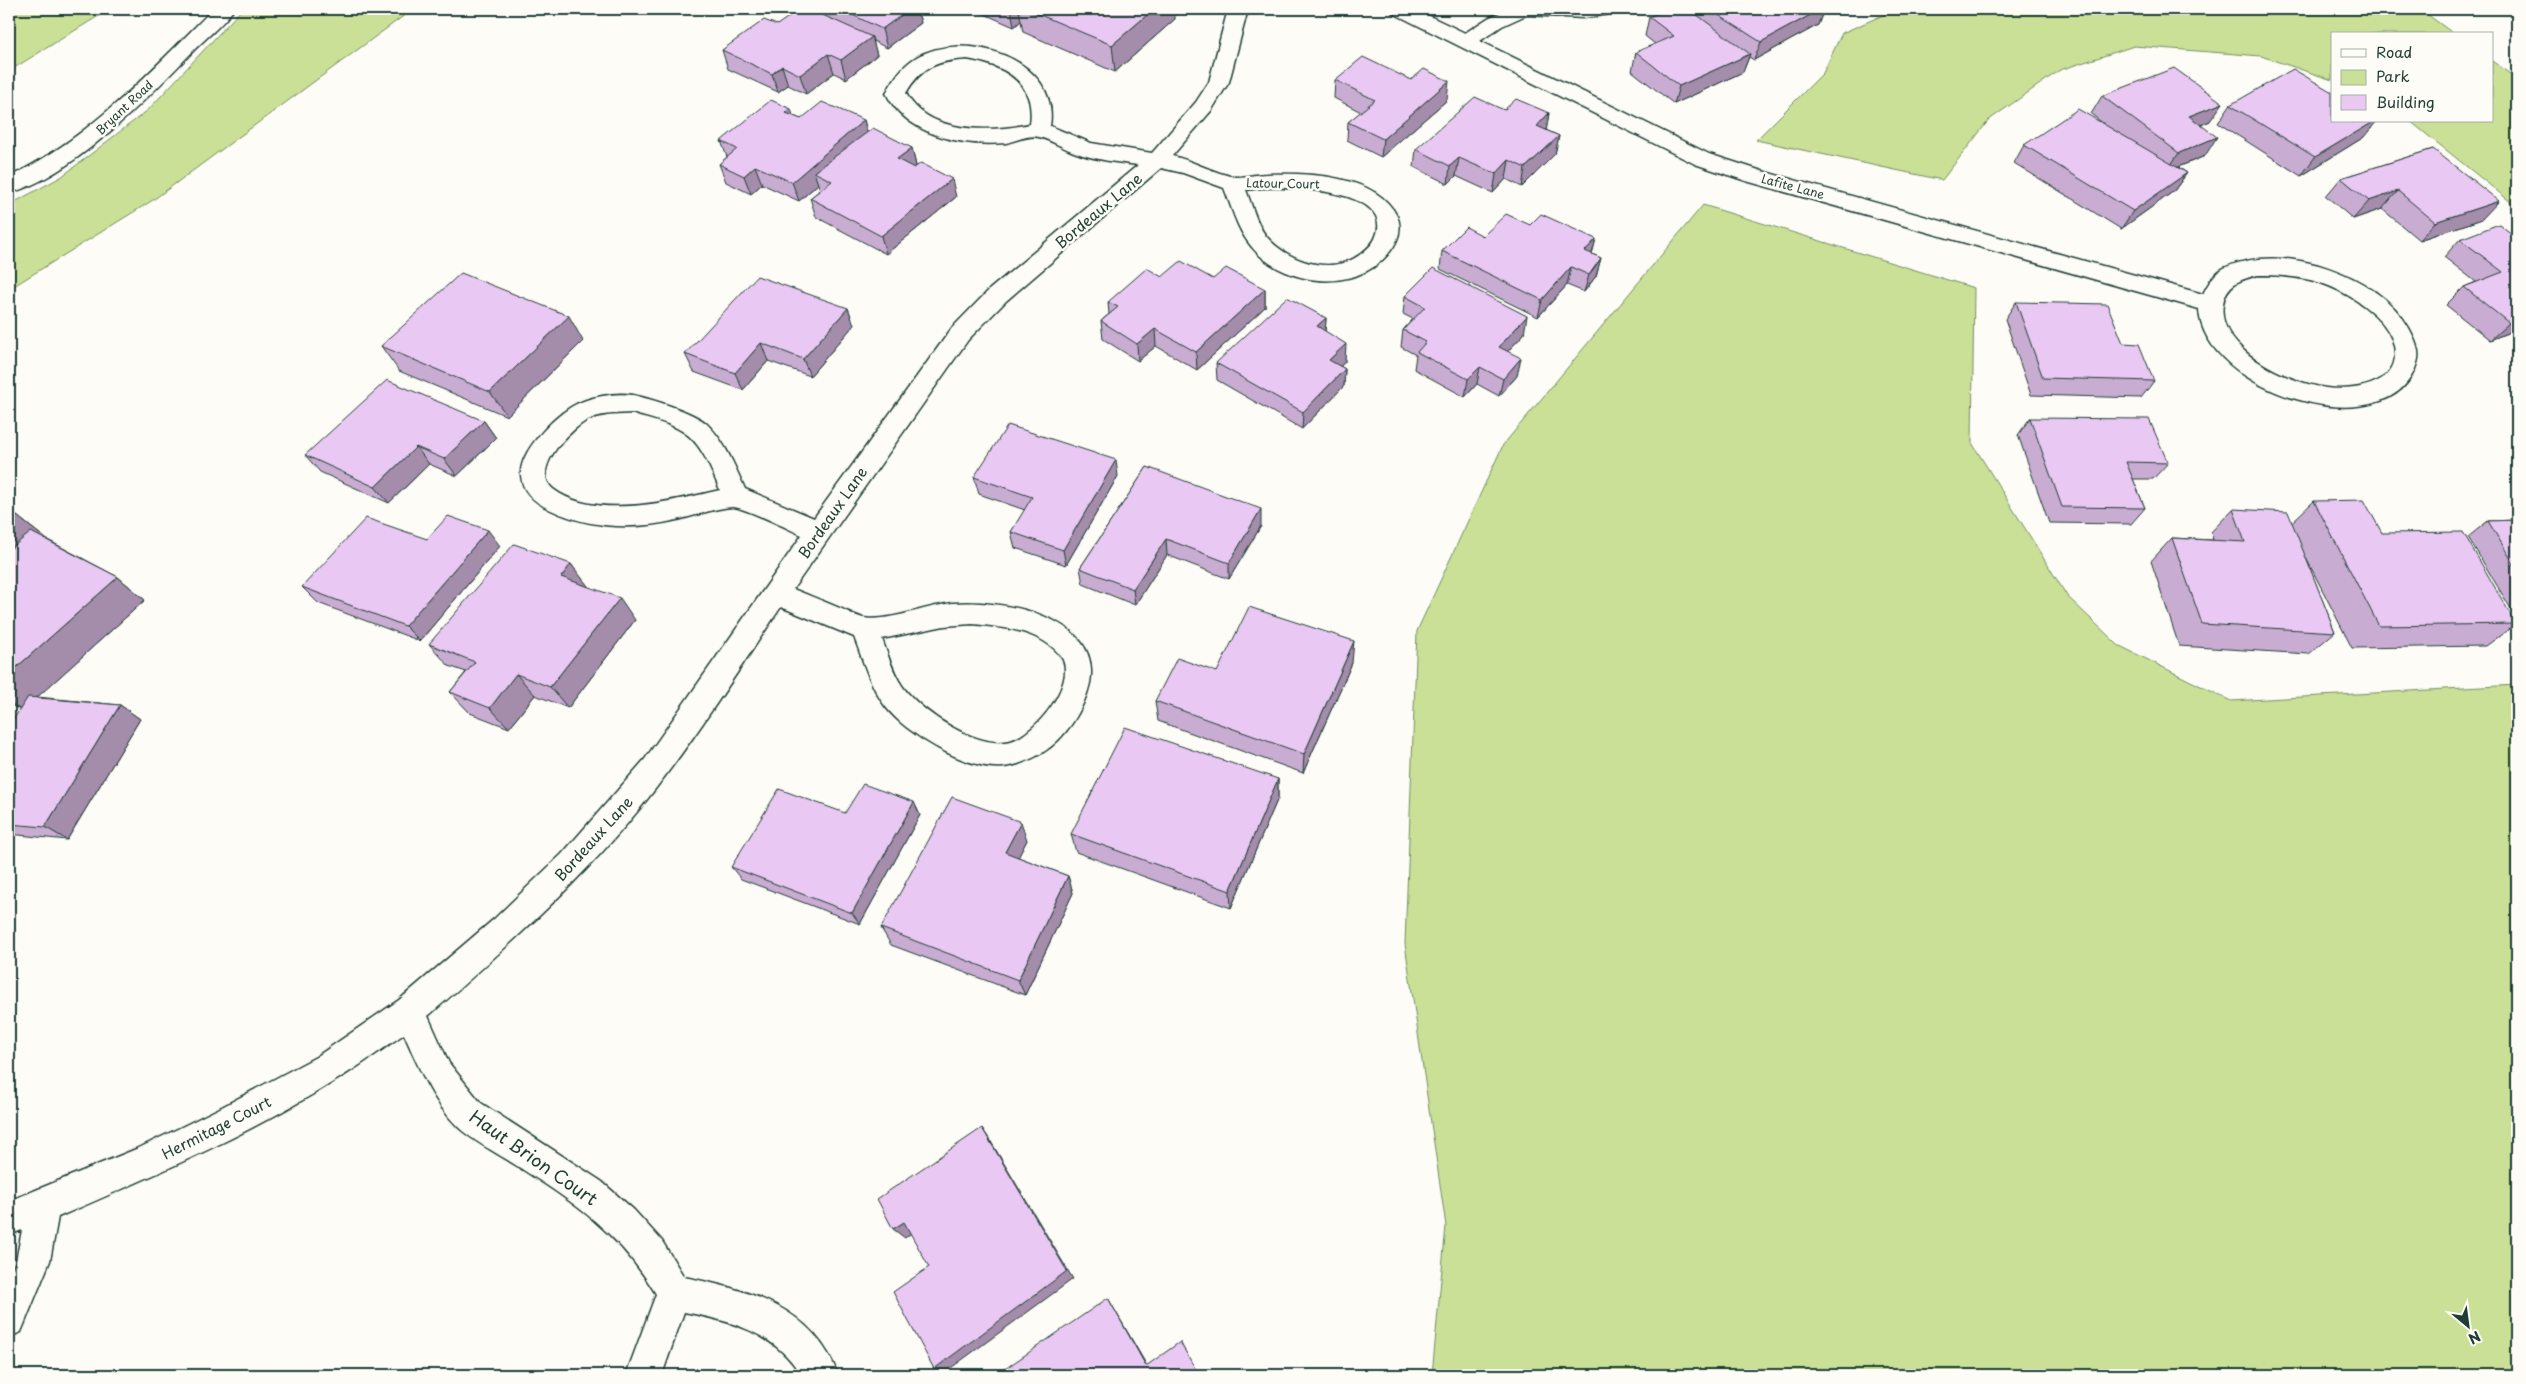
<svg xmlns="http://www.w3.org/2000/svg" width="2526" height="1384" font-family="'Playpen Sans',sans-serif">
	<rect width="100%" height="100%" fill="#fdfcf7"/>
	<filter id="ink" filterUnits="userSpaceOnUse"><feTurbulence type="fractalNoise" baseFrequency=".02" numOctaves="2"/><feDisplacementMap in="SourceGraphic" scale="10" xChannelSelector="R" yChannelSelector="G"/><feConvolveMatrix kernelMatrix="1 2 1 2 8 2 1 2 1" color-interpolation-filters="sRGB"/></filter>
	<g filter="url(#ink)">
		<path fill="#cae096" stroke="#748e65" d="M9,9H110L9,71Z
			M242,9H413L153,200L9,289V205L61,177L148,110Z
			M1897,9H2420L2454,34H2332V80L2261,56L2134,46L2060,70L1989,120L1942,180L1756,140L1823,73L1842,33Z
			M2492,61L2517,79V207L2410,121H2492Z
			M1703,205L1974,288L1972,443L2067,596L2118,645L2231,701L2517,685V1375H1432L1446,1226L1405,944L1417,631L1503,445Z"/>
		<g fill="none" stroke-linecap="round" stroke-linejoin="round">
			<defs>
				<path id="street" d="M213,9H234C223,24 207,37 194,50C150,96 71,178 9,193V177C90,138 150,72 213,9Z
					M1228,9H1248L1229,82L1211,111L1172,156C1192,160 1220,176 1237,177C1247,177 1257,174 1267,174C1307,173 1376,174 1397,216C1405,233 1393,251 1380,262C1344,293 1280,283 1251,246C1237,229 1232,208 1224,188L1183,173L1161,168L1006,301L968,340L793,589C810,596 826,602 842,609C849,612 856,616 863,618C889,622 926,606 953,603C1000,599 1103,616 1090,683C1084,710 1065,739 1042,753C1030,760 1016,766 1003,767C967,770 906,734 885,706C870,686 863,660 854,637L781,607C743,663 706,722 665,776C598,867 513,942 428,1016L449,1063L481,1103L601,1181L634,1210L662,1241L684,1277C749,1290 813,1307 838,1375H801C775,1332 731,1321 684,1312L662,1375H626L656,1294C617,1230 576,1204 514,1164C497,1153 471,1140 457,1126C432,1100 418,1066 404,1034C382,1049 361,1065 338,1079C250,1134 153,1176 58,1217L50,1261L21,1332L9,1337V1278L16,1261L22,1230L9,1235V1201L141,1147L218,1109L316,1057L399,1000L494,919L562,854L645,759L802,535C790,530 742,506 732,507C714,508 695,516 677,520C634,530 591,529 551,510C536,503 522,493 521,475C519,452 552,419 571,407C586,397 615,392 633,395C651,399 694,412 707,424C725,441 735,467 745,489L814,518L952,328L990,289L1138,165C1117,162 1095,160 1074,152C1063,148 1051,140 1039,137C1029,134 1016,141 1006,143C962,147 906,135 886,93C894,79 901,67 915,58C964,28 1061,59 1050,126L1091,143L1152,153L1196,102L1209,82ZM967,59C1004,65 1036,81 1030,124C991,132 927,135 906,93C922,66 937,61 967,59ZM1262,188C1286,187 1395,188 1376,236C1374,243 1367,249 1362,253C1333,277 1288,262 1266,236C1256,223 1252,205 1246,190ZM632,413C650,419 674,423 689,436C704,449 712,472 720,490C673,501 595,521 553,489C529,469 572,427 590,419C603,413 618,414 632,413ZM972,624C1002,627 1040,630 1060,655C1080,680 1036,734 1011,741C978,750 922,713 903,687C893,673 888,655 882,639L944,626Z
					M1390,9H1415L1465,33L1488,18L1508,9H1618L1616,13L1584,18L1526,15L1502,26L1480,41L1709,154L1762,171L2203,294C2208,284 2214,273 2224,268C2281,241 2379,274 2409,328C2415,339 2421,351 2417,363C2392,451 2202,392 2199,309L1746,181L1695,164L1393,13ZM2258,275C2282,275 2307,277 2329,286C2351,295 2383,315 2392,339C2408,383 2357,392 2326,388C2289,383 2216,350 2223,304C2226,284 2241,279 2258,275Z"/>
			</defs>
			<use href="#street" stroke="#1f3d34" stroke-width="3"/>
			<use href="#street" fill="#fdfcf7" fill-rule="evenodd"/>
		</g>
		<path fill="#c9acd2" stroke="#1f3d34" d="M813,9H917L921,23L887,48L873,41L877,55L846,79L834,73L806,94L788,85L778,92L728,69L722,50L777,25L813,11Z
			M973,9H1174L1175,19L1115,72L1023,32L1021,21L1014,27Z
			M1668,9H1824L1818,25L1754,60L1749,57L1743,72L1674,104L1632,71L1636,52L1655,44L1645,36L1649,17Z
			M1335,80L1447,100L1381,157L1347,140L1348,122L1361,112L1334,98Z
			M2102,96L2210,121L2201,125L2205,156L2178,167L2187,173L2174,191L2121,229L2014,163L2024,145L2104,124L2091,114Z
			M2230,105L2364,137L2301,176L2218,123Z
			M1504,110L1549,113L1546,130L1559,136L1555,154L1522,187L1506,179L1493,193L1456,176L1448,184L1414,167L1416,149Z
			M793,116L801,119L864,120L867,132L912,148L916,166L956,197L886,254L816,217L810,198L820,190L818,184L799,201L762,184L751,194L726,182L719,164L727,157L721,141Z
			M2433,149L2482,219L2419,240L2382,209L2353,219L2326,196L2341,178Z
			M1530,225L1596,239L1592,254L1601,258L1596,276L1584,292L1567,285L1538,317L1440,269L1442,251L1483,236Z
			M2517,238V329L2490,340L2446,305L2464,287L2476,282L2444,257L2460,239Z
			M1162,277L1213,279L1265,289V307L1197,370L1156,346L1138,361L1103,339L1101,321L1109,314L1108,302Z
			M1405,296L1524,334L1507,352L1517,376L1499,396L1477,384L1465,397L1414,369L1416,355L1401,347L1403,330L1413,319L1403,314Z
			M2016,302L2123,343L2154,381L2141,398L2031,395L2005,319Z
			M848,308L854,325L810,376L768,361L743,390L694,372L685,354Z
			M1326,318L1325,332L1345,362L1340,366L1345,369L1344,386L1302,429L1217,380L1216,363Z
			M583,341L507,416L399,371L381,346Z
			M2030,418L2168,463L2153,479H2133L2145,508L2131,524L2049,523L2018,435Z
			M484,421L496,438L457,476L429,464L389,503L320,472L305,455Z
			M1147,467L1261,526L1229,579L1167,555L1135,605L1083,584L1080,568Z
			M1118,476L1066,565L1015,548L1011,532L1025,510L979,494L974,477Z
			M2314,501L2382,533L2516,624L2486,646L2352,648L2305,556L2335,632L2309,654L2179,646L2151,561L2172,538L2213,540L2211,532L2233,509L2292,522Z
			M9,514L17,516L46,539L118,577L145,600L37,697L120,705L140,719L67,840L9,834V726L20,710L9,704Z
			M2517,520V619L2468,537L2488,521Z
			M427,539L500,546L420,641L318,603L302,587Z
			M571,564L587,586L635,620L568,708L535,695L509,728L470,713L450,692L466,672L449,666L429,644Z
			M1352,663L1303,773L1158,721L1155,701Z
			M1278,779V798L1231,908L1076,852L1071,834Z
			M845,813L920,815L860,924L741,879L731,867Z
			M1027,840L1018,857L1068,876L1073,893L1025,995L891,945L881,928Z"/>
		<path fill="#a48cab" stroke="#1f3d34" d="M910,9H917L921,23L887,48L882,29Z
			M1011,9H1019L1021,21L1014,27Z
			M1154,9H1174L1175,19L1115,72L1112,45Z
			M1821,9H1824L1818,25L1754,60L1761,42Z
			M872,37L877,55L846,79L841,60Z
			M828,54L834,73L806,94L800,75Z
			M1750,54L1743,72L1674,104L1679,86Z
			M782,66L788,85L778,92L772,74Z
			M1449,81L1447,100L1381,157L1383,139Z
			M2223,103L2210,121L2177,135L2189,116Z
			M791,109L797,128L786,113Z
			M1549,113L1546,132L1537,126Z
			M864,120L869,139L814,172L818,184L799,201L792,182Z
			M2375,121H2377L2364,137L2301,176L2315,157Z
			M1559,136L1555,154L1522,187L1525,168Z
			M2217,137L2205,156L2166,172L2179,153Z
			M912,148L916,166L902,177L897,159Z
			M1459,158L1456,176L1448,184L1450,166Z
			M1509,160L1506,179L1493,193L1496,174Z
			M755,166L762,184L751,194L744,176Z
			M2187,173L2174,191L2121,229L2133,211Z
			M952,179L956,197L886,254L881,236Z
			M2398,191L2382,209L2353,219L2369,201Z
			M2499,201L2482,219L2419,240L2435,222Z
			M1596,239L1591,257L1585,251Z
			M1601,258L1596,276L1584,292L1589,275Z
			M1571,267L1567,285L1538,317L1542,300Z
			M1265,289V307L1197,370L1196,352Z
			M848,308L854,325L810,376L803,359Z
			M569,316L583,341L507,416L490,392Z
			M1527,316L1524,334L1495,365L1499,347Z
			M1326,318L1325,335L1317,326Z
			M2517,319V329L2490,340L2509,323Z
			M1155,329L1156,346L1138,361L1137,344Z
			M761,343L768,361L743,390L735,373Z
			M1346,344L1345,362L1328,377L1329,360Z
			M1521,358L1517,376L1499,396L1503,379Z
			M1480,367L1477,384L1465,397L1468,379Z
			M1345,369L1344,386L1302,429L1303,412Z
			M484,421L496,438L457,476L444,459Z
			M416,447L429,464L389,503L375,487Z
			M1116,460L1118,476L1066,565L1063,550Z
			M1261,509V526L1229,579V563Z
			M17,516L46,539L9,577V524Z
			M488,530L500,546L420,641L405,626Z
			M1166,539L1167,555L1135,605L1133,589Z
			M571,564L588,586L577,599L561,577Z
			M118,577L145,600L22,711L9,702V674Z
			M620,598L635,620L568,708L550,687Z
			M1354,641L1352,663L1303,773L1304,754Z
			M516,674L535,695L509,728L490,708Z
			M120,705L140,719L67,840L45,827Z
			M1278,779V798L1231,908L1230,891Z
			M914,802L920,815L860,924L852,913Z
			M1021,822L1027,840L1012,870L1005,852Z
			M1068,876L1073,893L1025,995L1018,980Z
			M982,1128L990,1140L1073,1279L944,1373L934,1369Z
			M904,1222L914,1231L905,1238L893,1229Z
			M1108,1298L1112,1305L1150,1371L1146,1366Z"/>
		<path fill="#eac8f4" stroke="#1f3d34" d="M800,9H809L872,37L841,60L828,54L800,75L782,66L772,74L722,50L764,20L777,25Z
			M840,9H910L882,29Z
			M1026,9H1154L1112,45Z
			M1668,9H1689L1750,54L1679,86L1636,52L1674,36L1649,17Z
			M1709,9H1821L1761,42Z
			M1363,57L1411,80L1424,69L1449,81L1383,139L1348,122L1375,100L1335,80Z
			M2174,68L2223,103L2189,116L2217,137L2179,153L2102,96Z
			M2293,69L2332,92V121H2375L2315,157L2230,105Z
			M1475,97L1504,110L1516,99L1549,113L1537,126L1559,136L1525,168L1509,160L1496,174L1459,158L1450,166L1416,149Z
			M771,100L791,109L786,113L801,119L822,102L864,120L792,182L755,166L744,176L719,164L737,149L721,141Z
			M2078,109L2187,173L2133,211L2024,145Z
			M873,128L912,148L897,159L914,168L921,163L952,179L881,236L810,198L832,181L814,172Z
			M2433,149L2499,201L2435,222L2398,191L2369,201L2341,178Z
			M1506,214L1530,225L1541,214L1596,239L1585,251L1601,258L1589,275L1571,267L1542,300L1442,251L1466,227L1483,236Z
			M2499,224L2517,238V319L2509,323L2464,287L2503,272L2460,239Z
			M1181,261L1213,279L1226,268L1265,289L1196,352L1155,329L1137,344L1101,321L1118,307L1108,302L1147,268L1162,277Z
			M1433,268L1527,316L1499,347L1521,358L1503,379L1480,367L1468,379L1417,352L1426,342L1403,330L1425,307L1405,296Z
			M461,273L569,316L490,392L381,346Z
			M757,276L848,308L803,359L761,343L735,373L685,354Z
			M1287,297L1326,318L1317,326L1346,344L1329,360L1345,369L1303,412L1216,363Z
			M2016,302L2107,304L2123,343L2139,344L2154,381L2043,378Z
			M387,380L484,421L444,459L416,447L375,487L305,455Z
			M2030,418L2149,419L2168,463L2126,462L2145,508L2062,507Z
			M1008,425L1116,460L1063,550L1011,532L1032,497L974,477Z
			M1147,467L1261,509L1229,563L1166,539L1133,589L1080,568Z
			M2364,500L2382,533L2463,532L2516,624L2379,626L2314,501Z
			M2233,509L2288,512L2335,632L2202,624L2172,538L2245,542Z
			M9,514L17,516L9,524Z
			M448,516L488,530L405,626L302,587L366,518L427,539Z
			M2517,520V569L2488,521Z
			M31,532L118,577L9,674V550Z
			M514,544L571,564L561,577L620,598L550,687L516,674L490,708L450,692L475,662L429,644Z
			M1249,607L1354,641L1304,754L1155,701L1177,658L1217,672Z
			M28,697L120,705L45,827L9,824V726Z
			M1125,727L1278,779L1230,891L1071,834Z
			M863,784L914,802L852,913L731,867L779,789L845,813Z
			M952,797L1021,822L1005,852L1068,876L1018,980L881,928Z
			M982,1128L1067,1271L934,1369L893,1292L929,1267L904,1222L893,1229L877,1199Z
			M1108,1298L1146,1366L1180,1342L1199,1375H996Z"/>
	</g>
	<g text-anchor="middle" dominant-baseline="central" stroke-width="5" stroke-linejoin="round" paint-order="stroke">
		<g font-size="12" fill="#1f3d34" stroke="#fdfcf7">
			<text transform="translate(124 107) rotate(-43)">Bryant Road</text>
			<text transform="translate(1283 183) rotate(1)">Latour Court</text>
			<text transform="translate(1793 186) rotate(15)">Lafite Lane</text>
		</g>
		<g font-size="15" fill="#1f3d34" stroke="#fdfcf7">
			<text transform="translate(1098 210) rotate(-40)">Bordeaux Lane</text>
			<text transform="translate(832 512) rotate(-55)">Bordeaux Lane</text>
			<text transform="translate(593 838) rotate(-48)">Bordeaux Lane</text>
			<text transform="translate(216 1127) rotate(-27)">Hermitage Court</text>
		</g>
		<g font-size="18" fill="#1f3d34" stroke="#fdfcf7">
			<text transform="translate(534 1157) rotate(35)">Haut Brion Court</text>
		</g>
	</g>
	<rect width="2526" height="1384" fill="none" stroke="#fdfcf7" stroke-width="30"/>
	<rect x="15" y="15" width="2496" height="1354" fill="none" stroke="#1f3d34" stroke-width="2" filter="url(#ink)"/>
	<rect x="2331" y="32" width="162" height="90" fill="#fdfcf7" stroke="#a4b0a9"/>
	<rect x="2341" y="49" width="25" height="8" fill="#fdfcf7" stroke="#a4b0a9"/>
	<text x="2376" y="58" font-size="15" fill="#1f3d34">Road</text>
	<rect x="2341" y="70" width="25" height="15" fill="#cae096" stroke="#a4b0a9"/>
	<text x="2376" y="82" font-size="15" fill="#1f3d34">Park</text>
	<rect x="2341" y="95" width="25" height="15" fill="#eac8f4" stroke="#a4b0a9"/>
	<text x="2376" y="108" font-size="15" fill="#1f3d34">Building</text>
	<g transform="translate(2468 1326) rotate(151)" stroke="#fdfcf7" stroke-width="4" paint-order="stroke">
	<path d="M0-4L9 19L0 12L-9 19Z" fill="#1f3d34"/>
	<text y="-8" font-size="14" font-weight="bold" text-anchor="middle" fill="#1f3d34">N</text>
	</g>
</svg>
